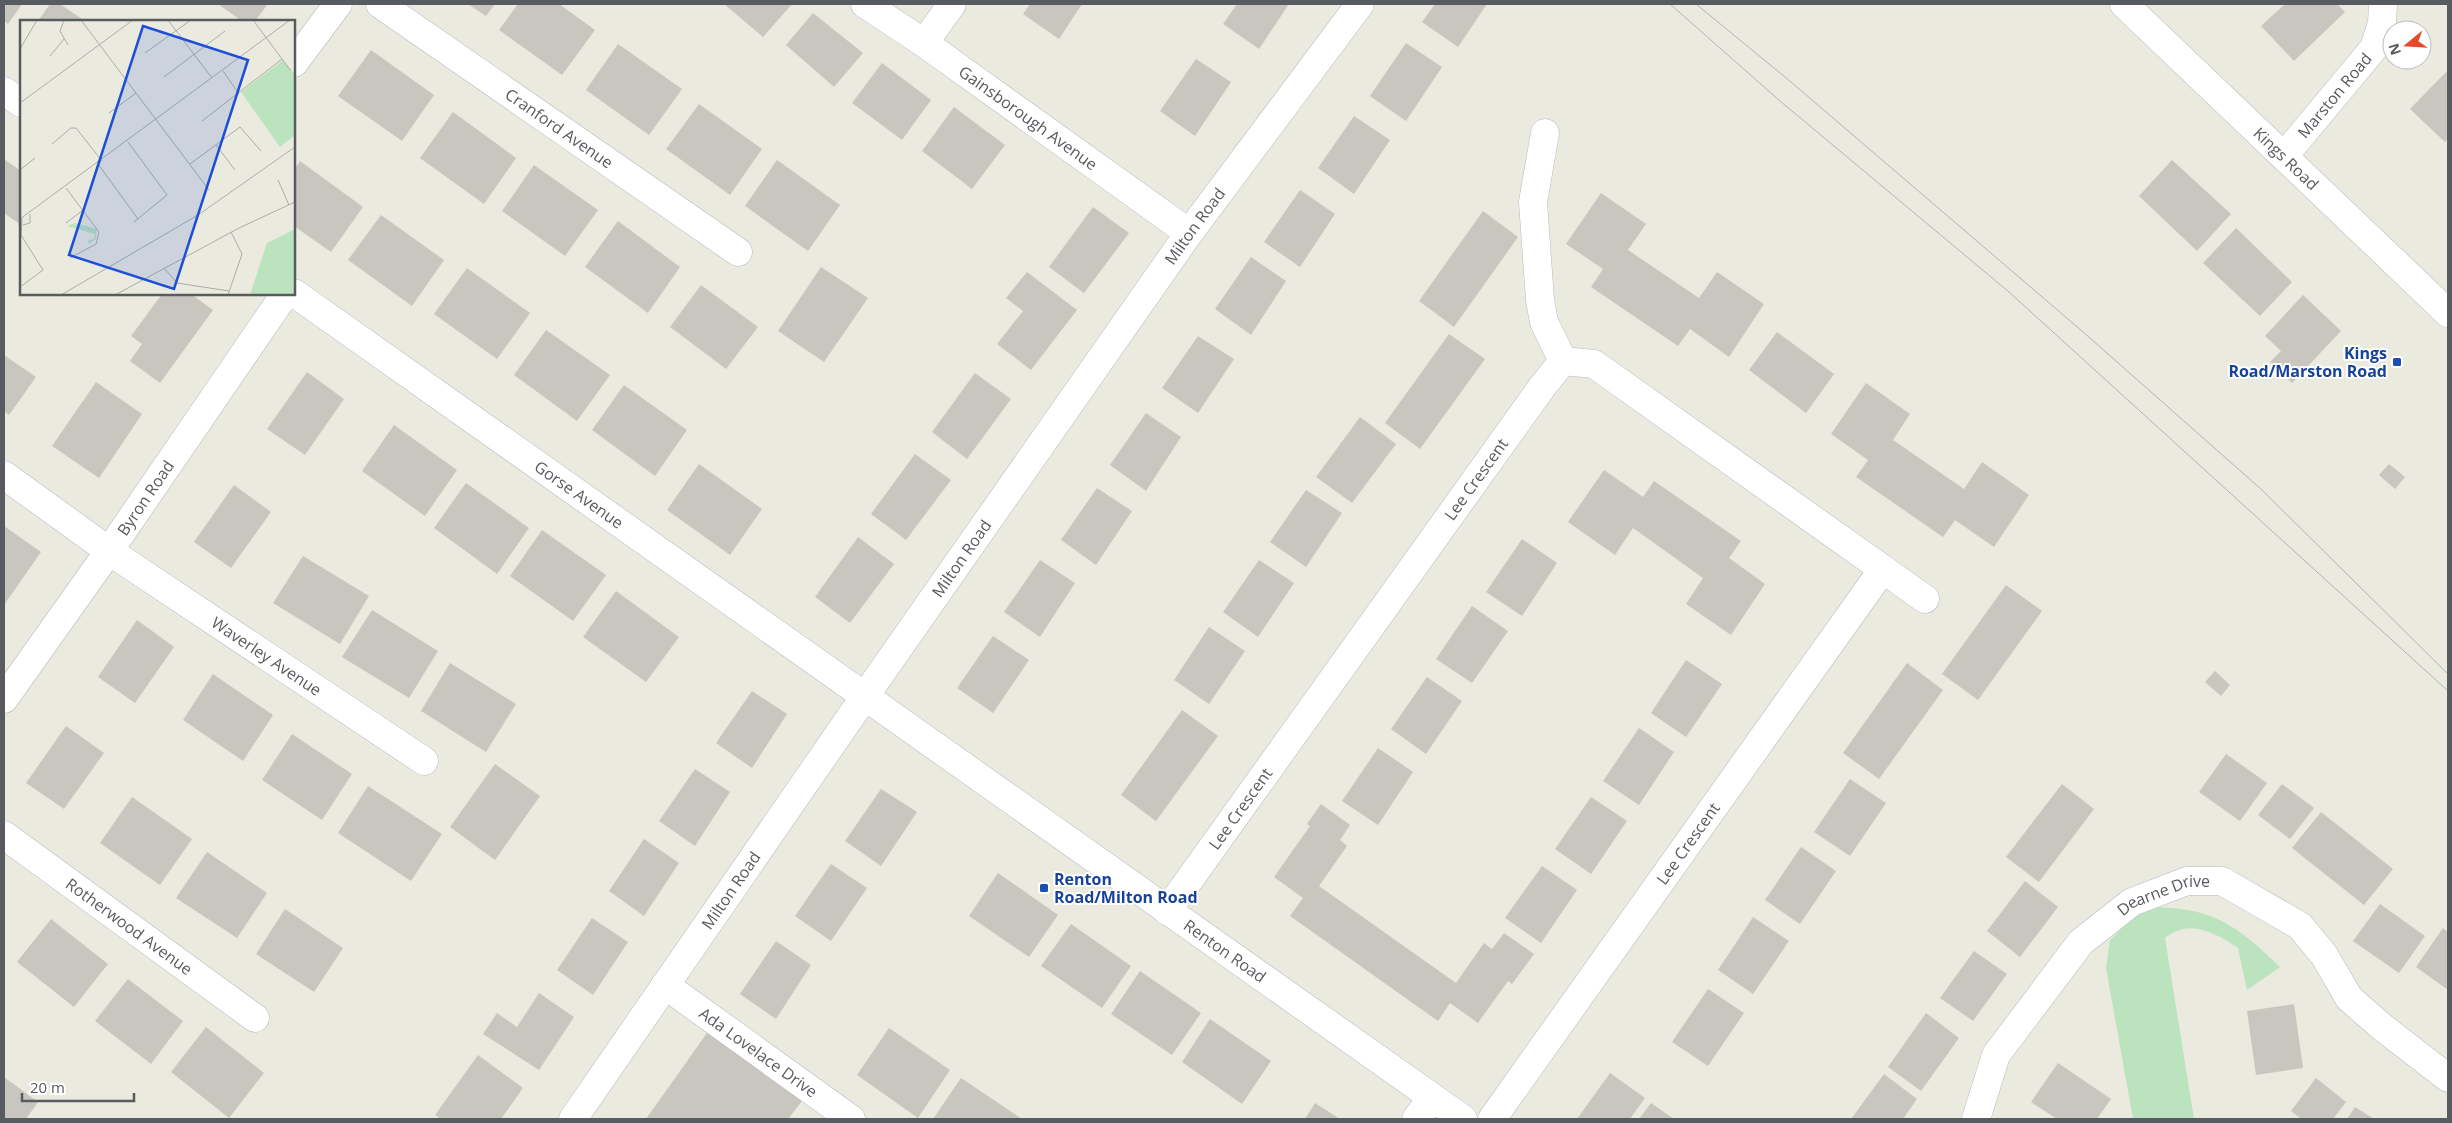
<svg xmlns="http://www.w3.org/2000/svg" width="2452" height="1123" font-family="'Open Sans',sans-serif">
	<rect width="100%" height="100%" fill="#ebeadf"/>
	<path fill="#bbe3be" d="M2153,907C2215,908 2237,926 2280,967L2247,990L2238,948C2215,933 2190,918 2165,938L2194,1119H2133L2106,968L2110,940L2133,918Z"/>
	<path fill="#c8c6bf" d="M4,4H22L8,24L4,21Z
		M50,4H60L85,21H38Z
		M218,4H268L255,21H242Z
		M468,4H495L486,16Z
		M518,4H559L595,30L562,75L499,30Z
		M724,4H792L763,37Z
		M1030,4H1082L1059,39L1023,14Z
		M1237,4H1289L1259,49L1223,24Z
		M1435,4H1487L1458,47L1422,22Z
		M2285,4H2337L2345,12L2294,61L2261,26Z
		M813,13L863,53L834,87L786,45Z
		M1406,43L1442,67L1406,121L1370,96Z
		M618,44L682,89L649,135L586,90Z
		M371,50L434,95L402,141L338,96Z
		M1196,59L1231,82L1195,136L1160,111Z
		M882,63L931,100L902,140L852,103Z
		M2448,70V139L2445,142L2410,109Z
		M699,104L762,149L730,195L666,149Z
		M954,107L1005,145L972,189L922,151Z
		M453,112L516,158L484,204L420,158Z
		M1354,116L1390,140L1354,194L1318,168Z
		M4,159L21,171V225L4,213Z
		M777,160L840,205L808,251L745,206Z
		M2172,160L2231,214L2197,251L2139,196Z
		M300,161L363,207L331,252L294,226V170Z
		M534,165L598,210L565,256L502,211Z
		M1300,190L1335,214L1300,267L1264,242Z
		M1601,193L1646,224L1628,250L1699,298L1717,272L1764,304L1729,357L1690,329L1678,346L1591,287L1603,269L1566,244Z
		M1093,207L1129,233L1084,293L1049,267Z
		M1483,211L1518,237L1454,327L1419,301Z
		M381,215L444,260L412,306L348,260Z
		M618,221L680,267L648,313L585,267Z
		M2236,228L2292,282L2260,316L2203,263Z
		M1251,257L1286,281L1251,335L1215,309Z
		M821,267L868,298L824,362L778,331Z
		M467,268L530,313L497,359L434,314Z
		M1027,272L1077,310L1031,370L997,344L1023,311L1006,298Z
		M701,285L758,327L726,369L670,327Z
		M162,294H191L213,310L160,383L130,361L142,344L131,336Z
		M2303,295L2341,331L2292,383L2270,362L2281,351L2265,336Z
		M546,330L610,375L577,421L514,375Z
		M1777,332L1834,374L1806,413L1749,370Z
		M1449,334L1485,359L1420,449L1385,423Z
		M1198,336L1234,359L1198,413L1162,388Z
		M4,355L36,377L9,415L4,411Z
		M307,372L344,399L305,455L267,429Z
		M975,373L1011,399L967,459L932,432Z
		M96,382L142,414L99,478L52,446Z
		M1866,383L1910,414L1893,440L1964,489L1982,462L2029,495L1994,547L1955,520L1943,537L1856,477L1868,460L1831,434Z
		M624,385L687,430L655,476L592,430Z
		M1146,413L1181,437L1146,491L1110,465Z
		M1360,417L1396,444L1352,503L1316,477Z
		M394,425L457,470L425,516L362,471Z
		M915,454L951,480L906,540L871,514Z
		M699,464L762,509L730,555L667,510Z
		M2389,464L2405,477L2395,489L2379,475Z
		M1604,470L1643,497L1654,481L1741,541L1729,558L1765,584L1731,635L1686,604L1703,578L1633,528L1615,555L1568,522Z
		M466,483L529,528L497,574L434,528Z
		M234,485L271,512L231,568L194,542Z
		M1097,488L1132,511L1096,565L1061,540Z
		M1306,490L1342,513L1306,567L1270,542Z
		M4,526L41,552L4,605Z
		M542,530L606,575L573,621L510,576Z
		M858,537L894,564L850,623L815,597Z
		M1522,539L1557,563L1522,616L1486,592Z
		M303,556L369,596L340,644L273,603Z
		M1040,560L1075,583L1040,637L1004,612Z
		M1259,560L1294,583L1258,637L1223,612Z
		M2006,585L2042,611L1978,700L1942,674Z
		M616,591L679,637L646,682L583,637Z
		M1472,606L1508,631L1472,683L1436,659Z
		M372,610L438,651L409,698L342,657Z
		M137,620L174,647L135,703L98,677Z
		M1209,627L1245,651L1209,704L1174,680Z
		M993,636L1029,660L993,713L957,688Z
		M1686,660L1722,684L1686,737L1651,713Z
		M450,663L516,704L486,752L421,711Z
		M1907,663L1943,690L1879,779L1843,753Z
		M2215,671L2230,685L2221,696L2205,682Z
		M213,674L273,715L243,761L183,720Z
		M1427,677L1462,701L1426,754L1391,729Z
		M752,691L787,714L752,768L716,743Z
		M1182,710L1218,736L1156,821L1121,795Z
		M66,726L104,753L64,809L26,783Z
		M1639,728L1674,752L1639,805L1603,781Z
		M292,734L352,774L322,820L262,780Z
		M1378,748L1413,772L1378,825L1342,801Z
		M2226,754L2267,783L2240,821L2199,792Z
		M495,764L540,796L495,860L450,827Z
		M695,769L730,792L695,846L659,821Z
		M1850,779L1886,803L1850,856L1814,832Z
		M2062,784L2094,809L2039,882L2006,857Z
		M2282,784L2314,808L2290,839L2258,815Z
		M368,786L442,834L411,881L338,833Z
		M881,789L917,812L881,866L845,841Z
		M132,797L192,839L160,885L100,843Z
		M1591,797L1627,821L1591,874L1555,849Z
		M1321,804L1350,825L1340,840L1347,846L1319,886L1456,983L1484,943L1492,949L1504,933L1534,954L1512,984L1508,981L1478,1023L1450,1003L1438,1021L1290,916L1303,898L1274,877L1310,826L1307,824Z
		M2321,812L2393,869L2364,905L2292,848Z
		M644,839L679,863L644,916L609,891Z
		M1801,847L1836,871L1800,924L1765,900Z
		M207,852L267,893L237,938L176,898Z
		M831,864L867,888L831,941L795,916Z
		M1542,866L1577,890L1541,943L1505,918Z
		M998,873L1058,915L1029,957L969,916Z
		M2025,881L2058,907L2020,957L1987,931Z
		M2380,904L2425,936L2399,973L2353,941Z
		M285,909L343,948L314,992L256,954Z
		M1753,917L1789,941L1753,994L1718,970Z
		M592,918L628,942L593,995L557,970Z
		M51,919L108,964L74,1007L17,962Z
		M1071,924L1131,966L1102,1008L1041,966Z
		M2443,928L2448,932V990L2416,967Z
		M776,941L811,965L776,1019L740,994Z
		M1974,951L2007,974L1973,1021L1940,998Z
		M1140,971L1201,1013L1172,1055L1111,1014Z
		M128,979L183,1021L151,1064L95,1021Z
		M1708,989L1744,1013L1708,1066L1672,1042Z
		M539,993L574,1017L539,1070L483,1034L497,1013L517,1027Z
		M2294,1004L2303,1068L2256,1075L2247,1011Z
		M1926,1013L1959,1038L1921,1091L1888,1067Z
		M1210,1019L1271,1061L1242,1104L1182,1062Z
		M206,1027L264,1073L229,1118L171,1072Z
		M889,1028L950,1070L918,1118L857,1075Z
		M707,1033L802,1101L788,1119H646Z
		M478,1055L523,1088L501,1119H441L435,1115Z
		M2058,1063L2111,1099L2097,1119H2057L2031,1102Z
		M1610,1073L1645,1098L1630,1119H1577Z
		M1884,1074L1917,1099L1903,1119H1851Z
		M4,1077L38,1102L26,1119H4Z
		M961,1078L1022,1119H933Z
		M2316,1078L2346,1102L2333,1119H2301L2291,1111Z
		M1315,1103L1340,1119H1305Z
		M1651,1103L1674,1119H1639Z
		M2355,1107L2374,1119H2347Z"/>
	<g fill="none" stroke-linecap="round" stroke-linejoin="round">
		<defs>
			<g id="minor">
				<path id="s1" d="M380,4L738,252"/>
				<path id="s2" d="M865,4L924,43L1189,233"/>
				<path id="s3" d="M2124,4L2448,313"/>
				<path d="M924,43L952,4"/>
				<path d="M294,63L338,4"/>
				<path d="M4,91L21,103"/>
				<path d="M1545,133L1533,202L1540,300L1544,322L1563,361"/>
				<path id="s4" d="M2284,156L2374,48L2382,23L2383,4"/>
				<path id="s5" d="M294,293L1463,1119"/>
				<path id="s6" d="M4,475L109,551L424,761"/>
				<path id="s7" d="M4,699L109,551L285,294"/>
				<path id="s8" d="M4,835L255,1018"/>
				<path id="s9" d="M1167,911L1542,387L1563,361L1594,364L1925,599"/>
				<path id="s10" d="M665,985L851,1119"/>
				<path id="s11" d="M573,1119L865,696L1189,233L1360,4"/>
				<path d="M1416,1119L1432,1098"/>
				<path id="s12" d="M1492,1119L1883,569"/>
				<path id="s13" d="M1976,1119L1996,1055L2081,942L2132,902L2187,881H2222L2300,926L2324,955L2349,998L2382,1027L2448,1078"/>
			</g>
		</defs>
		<use href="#minor" stroke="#b7b9be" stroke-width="29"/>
		<use href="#minor" stroke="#fff" stroke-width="28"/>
		<path stroke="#b3b4b4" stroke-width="1" d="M1670,4L1780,101L2009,292L2448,691
			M1696,4L1791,82L2082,331L2262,490L2448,674"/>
	</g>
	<g fill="#1a4fb4" stroke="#fff" stroke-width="2">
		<rect x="2392" y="357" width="10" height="10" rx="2.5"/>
		<rect x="1039" y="883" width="10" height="10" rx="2.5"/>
	</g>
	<g text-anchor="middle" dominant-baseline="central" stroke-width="4" stroke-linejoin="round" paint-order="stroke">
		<g font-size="16" fill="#585b60" stroke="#fff">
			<text stroke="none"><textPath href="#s4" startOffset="79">Marston Road</textPath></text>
			<text stroke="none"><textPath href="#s2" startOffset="199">Gainsborough Avenue</textPath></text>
			<text stroke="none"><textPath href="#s1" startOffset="218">Cranford Avenue</textPath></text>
			<text stroke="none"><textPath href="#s3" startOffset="224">Kings Road</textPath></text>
			<text stroke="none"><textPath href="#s11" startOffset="1088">Milton Road</textPath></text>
			<text stroke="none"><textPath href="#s9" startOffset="531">Lee Crescent</textPath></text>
			<text stroke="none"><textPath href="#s5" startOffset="349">Gorse Avenue</textPath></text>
			<text stroke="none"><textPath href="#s7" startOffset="246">Byron Road</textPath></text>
			<text stroke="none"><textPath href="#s11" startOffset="682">Milton Road</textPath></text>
			<text stroke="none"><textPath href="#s6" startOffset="319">Waverley Avenue</textPath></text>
			<text stroke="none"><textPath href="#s9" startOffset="126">Lee Crescent</textPath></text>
			<text stroke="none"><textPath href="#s12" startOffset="338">Lee Crescent</textPath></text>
			<text stroke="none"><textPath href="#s11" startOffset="278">Milton Road</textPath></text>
			<text stroke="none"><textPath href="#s13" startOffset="306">Dearne Drive</textPath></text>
			<text stroke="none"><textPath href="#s8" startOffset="155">Rotherwood Avenue</textPath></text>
			<text stroke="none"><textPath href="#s5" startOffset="1140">Renton Road</textPath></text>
			<text stroke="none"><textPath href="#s10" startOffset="115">Ada Lovelace Drive</textPath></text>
		</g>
		<g font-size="16" font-weight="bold" fill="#164399" stroke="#fff" text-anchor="end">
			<text x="2387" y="353">Kings<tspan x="2387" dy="18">Road/Marston Road</tspan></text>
			<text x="1054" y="879" text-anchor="start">Renton<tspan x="1054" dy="18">Road/Milton Road</tspan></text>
		</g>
	</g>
	<g transform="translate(20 20)">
		<rect width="275" height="275" fill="#ebeadf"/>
		<path d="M263,40L275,55V115L260,127L221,72ZM55,203L77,209L76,219L69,224L68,220L74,219L75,214L47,206ZM275,209V275H230L247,223Z" fill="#bbe3be"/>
		<path fill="none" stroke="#acada8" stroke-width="1" d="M44,0L40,11L48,25M61,0L189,170M148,0L192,58M233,0L271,51M0,29L17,0M125,33L171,0M30,36L44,19M203,51L219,74M144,57L205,11M0,83L113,0M89,93L116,73M182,101L262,39M108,122L147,175L114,202M32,124L51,108H56L82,141M196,125L215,150M78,144L118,199M170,144L220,107L241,131M0,150L15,138M258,160L269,185M46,168L79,212L76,224L50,238M0,199L270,0M46,203L63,190M3,205L10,203V194M1,217L2,198M144,248L157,263L209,271M0,267L23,250L1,215M41,275L178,195L275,127M95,275L219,208L275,182M208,275L222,234L211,212"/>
		<path fill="#1d4ed8" fill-opacity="0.15" stroke="#1d4ed8" stroke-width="2.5" d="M123,6L228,40L154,269L49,235Z"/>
		<rect width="275" height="275" fill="none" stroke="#585b60" stroke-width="2.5"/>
	</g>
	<rect width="2452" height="1123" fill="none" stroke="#585b60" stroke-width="10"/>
	<g transform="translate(2407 45) rotate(252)"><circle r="24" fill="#ffffff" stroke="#bcbdbf"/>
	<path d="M0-4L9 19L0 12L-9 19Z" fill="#e7482a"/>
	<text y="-8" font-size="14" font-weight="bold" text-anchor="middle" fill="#585b60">N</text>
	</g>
	<path d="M22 1093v8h112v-8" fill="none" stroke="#585b60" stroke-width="2.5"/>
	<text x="30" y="1093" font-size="15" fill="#585b60" stroke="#ffffff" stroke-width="4" paint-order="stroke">20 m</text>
</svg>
